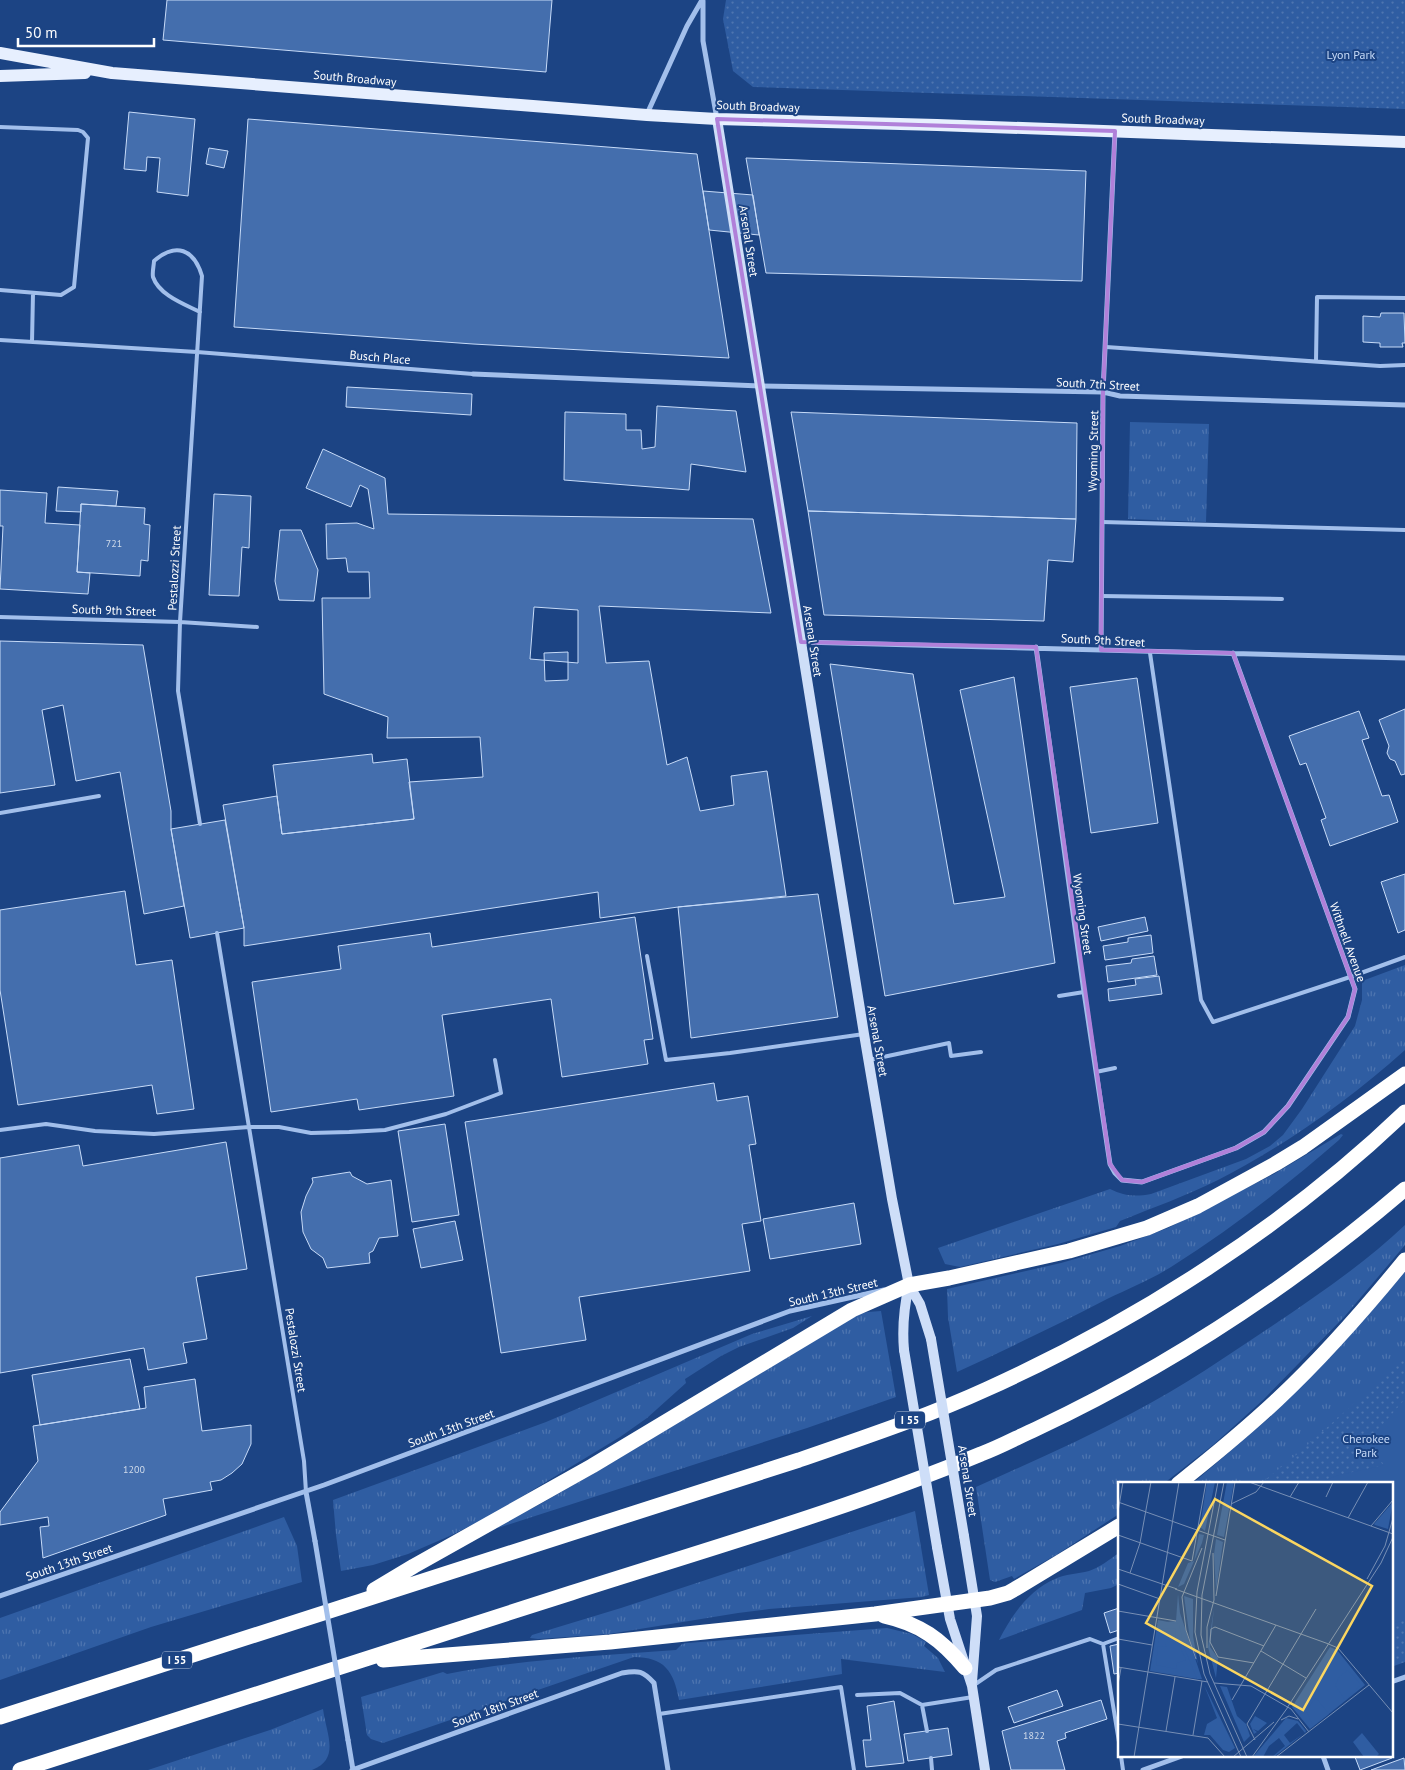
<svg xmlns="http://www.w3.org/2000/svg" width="1405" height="1770" font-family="'PT Sans',sans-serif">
	<defs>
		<pattern id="grass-tufts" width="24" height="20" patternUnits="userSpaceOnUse" patternTransform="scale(1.25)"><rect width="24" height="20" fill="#2f5da2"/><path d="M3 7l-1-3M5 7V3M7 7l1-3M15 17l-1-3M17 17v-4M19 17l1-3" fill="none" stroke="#4e75b0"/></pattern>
		<pattern id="park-dots" width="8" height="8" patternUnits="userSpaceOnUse" patternTransform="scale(1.25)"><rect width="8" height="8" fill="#2f5da2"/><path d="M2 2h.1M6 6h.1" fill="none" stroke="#4e75b0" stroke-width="1.8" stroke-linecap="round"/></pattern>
	</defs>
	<rect width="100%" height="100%" fill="#1c4484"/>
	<path fill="url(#grass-tufts)" d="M1130,422L1209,424L1206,522L1128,519Z
		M1405,965V1050C1348,1101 1286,1145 1218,1180C1186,1196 1152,1208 1120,1221L1116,1227L1058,1244L960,1267L945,1264L938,1248L1110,1189C1124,1196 1135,1197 1151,1194L1246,1159L1270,1146L1283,1135L1302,1109L1355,1026L1362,1000V981Z
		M1341,1134L1343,1135L1339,1140C1286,1186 1231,1229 1171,1267C1150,1280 1128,1289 1107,1299C1057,1325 1007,1349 957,1372L948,1317L947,1289L1061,1263L1120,1246L1168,1228L1274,1174Z
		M1405,1225V1245L1345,1316L1263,1400L1213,1445L1163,1484H1119V1514L1056,1555L1014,1579L1012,1576L995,1582L990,1580L976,1487C1029,1463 1082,1440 1134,1412C1182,1387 1227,1356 1272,1326C1318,1295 1365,1263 1405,1225Z
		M1405,1272V1653L1391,1484H1192L1269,1418L1335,1352Z
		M881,1311L896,1397L807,1428L498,1528L497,1525L535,1507L598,1471L859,1314L868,1312Z
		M812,1316L793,1328L739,1347L721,1356L685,1379L686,1383L647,1418L620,1437L495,1513L452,1535L408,1554L373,1565L341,1571L336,1535L333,1500L546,1422L752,1334Z
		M915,1511L929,1595L922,1597L769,1609L738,1613L609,1634L538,1639L530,1638L532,1635L621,1608Z
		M284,1517L297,1546L302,1582L151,1627L0,1680V1618Z
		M1119,1553V1584L1111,1588L1085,1593L1082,1610L999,1640C1012,1615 1029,1590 1055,1579C1065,1574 1078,1574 1089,1571C1099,1568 1110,1559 1119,1553Z
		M887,1628L912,1634L926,1642L924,1646L938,1658L945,1672L841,1659L842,1674L679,1700C674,1671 664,1657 634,1657L383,1743L371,1739L367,1735L361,1697L443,1672L447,1674C522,1659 600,1656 676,1650L682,1644L687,1643Z
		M323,1709C326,1733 341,1759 312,1770H148L270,1730Z"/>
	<path fill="url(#park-dots)" d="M726,0H1405V109L753,87L733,71L723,19Z
		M1405,1358V1662L1391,1667V1484H1260L1295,1456Z"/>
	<path fill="#2f5da2" d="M1405,1399V1620L1391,1624V1484H1315L1339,1475L1385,1465L1364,1446Z"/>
	<path fill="#446ead" stroke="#c7dbf8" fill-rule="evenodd" d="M167,0H552L546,72L163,40Z
		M129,112L195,119L188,196L157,192L160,158L147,157L146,171L124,169Z
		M248,119L697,154L729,358L473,344L234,327Z
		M209,148L228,151L224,168L206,164Z
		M746,158L1086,171L1082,281L766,273Z
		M703,191L753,195L759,235L709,230Z
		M1381,313H1404L1405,343H1402L1403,347H1380V343L1363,342V316L1380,317Z
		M347,387L472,394L471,415L346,407Z
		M657,406L736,411L746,472L691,464L689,490L564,480L565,412L626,414V430H641L642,449L655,447Z
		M791,412L1077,423L1076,519L808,511Z
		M323,449L385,478L388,514L753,519L771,613L599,606L606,663L649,661L667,765L687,757L700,811L734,805L731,776L767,771L786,896L678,907L600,918L598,892L244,946V928L223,805L277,796L282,834L414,819L409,782L483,777L480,737L387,738L388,717L324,694L322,598H370L369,572H348L346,558L327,559L326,524L357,523L374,529L368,489L360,485L351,507L306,488ZM534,607L578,610V663L530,659Z
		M58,487L118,491L116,506L81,504V512L56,511Z
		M0,490L47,493L45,523L80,525L77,572L90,573L88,594L0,589L3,526H0Z
		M214,494L251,496L249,548L242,547L239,596L209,595Z
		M81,504L145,508L144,524L150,525L148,561L141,560L140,576L77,572Z
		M808,511L1076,519L1073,562L1048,560L1044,621L824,615Z
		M280,530H301L318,570L314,601L279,600L275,581Z
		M0,641L143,645L171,811V829L184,906L144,914L120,772L76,781L63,705L42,710L55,785L0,793Z
		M568,652V680L545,681L544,653Z
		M830,664L913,674L954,904L1005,897L960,690L1014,677L1055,963L885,996Z
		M1137,678L1158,823L1091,833L1070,687Z
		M1405,709V774L1401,775L1395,761L1390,759L1387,753L1389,746L1379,720Z
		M1359,711L1369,738L1362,740L1382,796L1389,795L1398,822L1330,846L1321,820L1326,818L1306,763L1300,765L1289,736Z
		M372,754L373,763L407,759L414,819L282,834L273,765Z
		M225,820L244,928L190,938L171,829Z
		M1405,874V930L1398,933L1381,882Z
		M125,891L136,965L172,960L194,1109L157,1114L152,1085L18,1105L0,990V910Z
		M818,894L838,1017L691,1038L678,907Z
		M635,917L653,1039L644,1040L648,1064L562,1077L551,999L442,1015L454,1096L359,1110L357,1099L271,1112L252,982L341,969L338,946L430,933L432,947Z
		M1145,917L1148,931L1101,941L1098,927Z
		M1151,935L1153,953L1105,960L1103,946L1128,942V938Z
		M1154,956L1157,975L1108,982L1106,966L1131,963L1132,959Z
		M1159,976L1162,994L1109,1001L1108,989L1136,985L1135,979Z
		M714,1083L717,1101L748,1096L756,1144L749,1145L761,1221L742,1224L750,1271L579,1297L586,1340L501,1353L465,1122Z
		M445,1124L459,1215L412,1222L398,1131Z
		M226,1142L247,1269L196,1277L207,1339L183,1343L187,1363L148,1370L144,1348L0,1373V1158L79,1145L83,1166Z
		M350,1172L352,1176L367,1184L391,1180L398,1236L379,1238L373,1251L369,1253L370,1263L327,1268L323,1258L311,1249L303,1232L301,1212L306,1196L313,1182L312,1178Z
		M854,1203L861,1244L770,1259L763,1219Z
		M455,1221L463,1260L421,1268L413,1229Z
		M130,1359L140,1409L40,1425L32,1375Z
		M195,1379L202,1431L251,1425V1444L242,1464L232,1473L221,1480L210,1482L212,1490L163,1499L166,1515L43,1558L40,1527L49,1526L48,1517L0,1525V1512L38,1461L33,1426L146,1408L144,1387Z
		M1119,1608V1630L1110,1633L1104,1613Z
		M1119,1644V1673L1114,1674L1110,1646Z
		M1057,1690L1063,1706L1014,1723L1008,1707Z
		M1101,1700L1107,1719L1065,1733L1066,1738L1057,1741L1065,1770H1011L1002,1731Z
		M894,1701L904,1763L866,1767L863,1740H871L867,1706Z
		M948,1728L952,1755L908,1761L904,1734Z
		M1391,1756L1392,1758L1360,1770L1355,1757Z
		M1404,1758L1405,1770H1371Z"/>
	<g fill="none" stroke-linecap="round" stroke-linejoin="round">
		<path stroke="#a2bfeb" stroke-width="4" d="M0,127L78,130L83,132L88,138L74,287L61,295L0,290
			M200,312C184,304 159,295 153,277C152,272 154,265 154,261C176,242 194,249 202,276L180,622L178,691L200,824
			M0,340L197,352L473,374
			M32,342L33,293
			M1106,347L1380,366L1405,365
			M1316,361L1317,297L1405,298
			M1102,522L1405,530
			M1102,596L1282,599
			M0,617L180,622L257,627
			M1150,653L1201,1000L1213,1022L1350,977L1405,957
			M0,813L99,796
			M217,933L304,1461L306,1492
			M647,956L666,1060L730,1053L864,1034
			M1059,996L1084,992
			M869,1060L949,1043L951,1056L981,1052
			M1096,1072L1115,1068
			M0,1130L46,1124L95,1131L154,1134L249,1127H279L311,1133L349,1132L385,1130L446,1114L501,1093L495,1060
			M1119,1638L1103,1644L1119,1742
			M974,1685L996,1670L1090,1639L1103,1644
			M857,1695L900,1693L922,1705L973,1697
			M922,1705L927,1731
			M659,1714L841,1687L854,1770
			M1121,1756L1123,1770
			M931,1758L932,1770"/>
		<path stroke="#a2bfeb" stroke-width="5" d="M703,1V41L717,119
			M647,114L687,26L702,0
			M473,374L760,386L1103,392L1120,396L1405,405
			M802,642L1405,658
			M1036,647L1084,992L1110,1164L1115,1173L1122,1180L1142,1182L1236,1148L1264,1132L1288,1106L1348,1017L1355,989L1233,653
			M1101,650L1103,392L1115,131
			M306,1492L315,1541
			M0,1596L324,1485L790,1311L884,1290
			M1391,1682L1405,1677
			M348,1740L353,1770
			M1323,1756L1328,1770
			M352,1770L622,1673C639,1670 643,1671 654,1683L668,1770
			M1143,1770L1182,1756"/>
		<path stroke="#cedef8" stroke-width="10" d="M717,119L864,1034L892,1199L909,1285L920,1304L931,1339
			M904,1350C902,1327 904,1307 909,1285
			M964,1536L977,1616L972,1682
			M937,1547L950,1619L972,1686L985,1770"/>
		<path stroke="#e7effe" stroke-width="12" d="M0,53L112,73L647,115L717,119L937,125L1405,142
			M0,76L85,73"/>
		<path stroke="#fff" stroke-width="15" d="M1178,1484C1212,1457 1245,1430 1277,1400C1323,1357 1365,1309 1405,1260
			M374,1590L414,1566L592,1466L852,1310L909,1285L949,1278L1069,1251L1147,1228L1198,1206L1275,1164L1303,1147L1405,1074
			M884,1616C920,1624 941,1639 965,1668
			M383,1660L610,1642L875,1614L990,1598L1008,1593L1015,1589L1119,1526
			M0,1717L799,1460C862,1438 926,1417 987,1389C1137,1321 1285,1227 1405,1112
			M20,1770C204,1711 387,1652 571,1593C708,1549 848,1509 981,1454C1000,1447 1018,1437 1036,1429C1170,1366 1293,1285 1405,1189"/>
		<path stroke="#a2bfeb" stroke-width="5" d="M315,1541L348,1740"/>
		<path stroke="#cedef8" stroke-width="10" d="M931,1339L964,1536
			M904,1350L937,1547"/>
	</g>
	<path fill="none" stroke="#b080d9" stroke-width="4" stroke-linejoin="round" d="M717,119L1115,131L1103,392L1101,650L1233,653L1355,989L1348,1017L1288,1106L1264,1132L1236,1148L1142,1182L1122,1180L1110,1164L1036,647L801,642Z"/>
	<g text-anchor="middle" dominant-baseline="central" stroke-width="4" stroke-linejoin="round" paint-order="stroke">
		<g font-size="10" fill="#d0dbea">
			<text x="114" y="543">721</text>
			<text x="134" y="1469">1200</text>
			<text x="1034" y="1735">1822</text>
		</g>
		<g fill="#1c4484" stroke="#bbc7da" stroke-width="1">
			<rect x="895" y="1411.5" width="30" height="17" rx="4"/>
			<rect x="162" y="1651.5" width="30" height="17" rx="4"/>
		</g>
		<g font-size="11" font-weight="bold" fill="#fff">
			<text x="910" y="1420">I 55</text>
			<text x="177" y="1660">I 55</text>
		</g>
		<g font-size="12" fill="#c7dbf8" stroke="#1c4484">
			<text x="1351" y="54">Lyon Park</text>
			<text x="1366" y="1438">Cherokee<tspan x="1366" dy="14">Park</tspan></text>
		</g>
		<g font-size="12" fill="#fff" stroke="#1c4484">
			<text transform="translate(355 78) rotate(5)">South Broadway</text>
			<text transform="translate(758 106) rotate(2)">South Broadway</text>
			<text transform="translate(1163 119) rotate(2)">South Broadway</text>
			<text transform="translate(749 241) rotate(81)">Arsenal Street</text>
			<text transform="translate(380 357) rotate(5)">Busch Place</text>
			<text transform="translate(1098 384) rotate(3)">South 7th Street</text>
			<text transform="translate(1093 451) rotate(-89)">Wyoming Street</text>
			<text transform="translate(174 568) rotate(-87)">Pestalozzi Street</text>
			<text transform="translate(114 610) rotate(2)">South 9th Street</text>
			<text transform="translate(1103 640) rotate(3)">South 9th Street</text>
			<text transform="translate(813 641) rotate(81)">Arsenal Street</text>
			<text transform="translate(1083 914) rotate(82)">Wyoming Street</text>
			<text transform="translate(1348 942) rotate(70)">Withnell Avenue</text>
			<text transform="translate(878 1041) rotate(80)">Arsenal Street</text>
			<text transform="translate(833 1292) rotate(-13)">South 13th Street</text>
			<text transform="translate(296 1350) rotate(81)">Pestalozzi Street</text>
			<text transform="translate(451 1428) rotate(-20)">South 13th Street</text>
			<text transform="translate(968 1481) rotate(81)">Arsenal Street</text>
			<text transform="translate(69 1562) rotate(-19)">South 13th Street</text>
			<text transform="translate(495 1708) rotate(-20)">South 18th Street</text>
		</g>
	</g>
	<g transform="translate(1118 1482)">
		<rect width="275" height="275" fill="#1c4484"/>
		<path d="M89,0H97L87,49L82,45ZM109,0H116L106,55L99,53ZM81,52L86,53L84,61L66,102L60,105L70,81L76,79ZM98,57L105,60L98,109L96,73ZM60,112L62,131L84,197H79L39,141L58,139ZM66,114L75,117V154L80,182L72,158ZM96,126L92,165L100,176L98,196L90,165ZM86,203L117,266L111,270L105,268L92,253H86L89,242L99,236ZM102,204L109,205L119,234L128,242L132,254L126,260ZM137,234L149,241L140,249L135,247L139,250L136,252L132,242ZM168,236L180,239L188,249L187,251L179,241L166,253L172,261L185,252L156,275H154L167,264L161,256L151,264L145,275H135ZM244,251L261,272L258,275H246L235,260Z" fill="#2f5da2"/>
		<path d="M275,20L270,47L257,43L256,42ZM40,138L61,142L66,165L79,197L32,189ZM212,165L219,168L247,203L192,247L174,225Z" fill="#2f5da2"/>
		<path d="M42,146L58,147L57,154L68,178L59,181L58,187L38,183L40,164L49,165L47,161H40ZM230,188L243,203L227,218L217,203L222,194ZM198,216L211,232L195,244L188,228Z" fill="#2f5da2"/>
		<path fill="none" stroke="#778fb5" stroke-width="1" d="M100,0L79,110L77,150L86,192L123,275M106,0L84,113L83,153L92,192L129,275M131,0L275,52M172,15L181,0M208,15L215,0M0,20L107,58M113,22L138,10L146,0M0,30L5,0M230,36L250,0M253,44L275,18M0,53L74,79L88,0M0,87L59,107M12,91L22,61L33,0M249,97L267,64L275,36M0,102L42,117M57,107L208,161M98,114L117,0M0,129L58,139M0,157L34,163M208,161L220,166L275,231M89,166V145L96,118L95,71M143,169L188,196M78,177L68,148L64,115L84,66M136,181L100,175L92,160L93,147L97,145L146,164M0,185L90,200M96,201L133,204L173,227L191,250M0,203L3,186M114,218L158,143M169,226L263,81L275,55M163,238L171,234L180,237M0,242L90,256L107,275M48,249L57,195M75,253L84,199M137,258L129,242L198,127M16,275L61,0M115,275L156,240M134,275L170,225M158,275L251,203"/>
		<path fill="#fbd660" fill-opacity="0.15" stroke="#fbd660" stroke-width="2.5" d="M97,17L254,104L185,228L28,141Z"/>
		<rect width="275" height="275" fill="none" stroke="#fff" stroke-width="2.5"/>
	</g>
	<path d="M18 38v8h136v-8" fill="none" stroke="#ffffff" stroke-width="2.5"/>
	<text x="25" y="38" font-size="15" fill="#ffffff" stroke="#1c4484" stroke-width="4" paint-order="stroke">50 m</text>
</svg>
